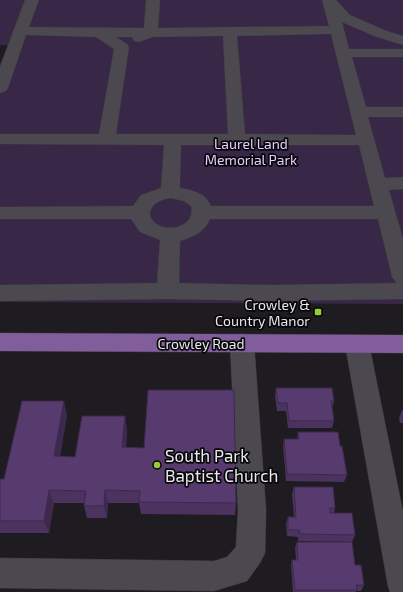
<svg xmlns="http://www.w3.org/2000/svg" width="403" height="592" font-family="'Exo 2',sans-serif">
	<rect width="100%" height="100%" fill="#1e1b21"/>
	<path fill="#382746" d="M0,0H403V304L0,302V63L3,62L9,45H0Z"/>
	<g fill="none" stroke-linecap="round" stroke-linejoin="round">
		<defs>
			<path id="minor" d="M25,0H39L29,27L144,28L146,0H160L158,28L329,26L322,0H336L350,15L384,30L403,36V45L374,36L342,22L349,49H403V57H352L366,107H403V117H368L385,178L403,177V189L389,190L403,239V299L273,301L168,299L0,301V285L157,283L160,240L140,232L131,219H0V207L133,206L141,195L161,188L164,145L0,144V134H99L114,49L96,37L26,35L8,88L6,91L0,93V67ZM331,34L356,135L245,134L237,36ZM223,36L228,134H116L129,47L127,44L116,37H132L134,41L139,42L153,37ZM181,145H359L374,206H211C206,193 192,190 180,188ZM170,198L184,201L191,206C197,231 155,235 150,215C150,204 160,200 170,198ZM210,219H378L392,277L397,283L273,285L179,283L180,241C193,237 205,232 210,219Z
				M242,334L250,336L254,343L266,510L265,553L260,563L247,581L214,591L0,588V558L214,561L227,557L236,547L238,510L230,343L234,336Z
				M357,335L365,337L369,344L403,512V592H390L388,586L345,344L349,337Z"/>
			<path id="major" d="M0,333L403,335V353L0,351Z"/>
		</defs>
		<use href="#minor" stroke="#3a383c" stroke-width="1"/>
		<use href="#major" stroke="#3a383c" stroke-width="1"/>
		<use href="#minor" fill="#4c484f" fill-rule="evenodd"/>
		<use href="#major" fill="#815d9c" fill-rule="evenodd"/>
	</g>
	<path fill="#4b325f" d="M276,388L334,401L332,409L334,421L332,428H288L286,411H277L275,396Z
		M402,410H403V423H400L399,418Z
		M67,415L60,456L75,457L125,416L127,430L126,447L236,503L235,515L141,514L139,503H108L107,518H87L84,506V503H54L49,533H0V479H4Z
		M298,432L340,446L347,475L344,482L286,481L283,446L284,439H297Z
		M294,487L335,508L334,513L355,535L352,542L298,541V537L287,536L286,524L288,517H294L292,494Z
		M297,542L355,565L364,585L361,591H356V592H293L291,566L292,560H296L295,548Z"/>
	<path fill="#3d294d" d="M64,401L67,415L58,469L54,456Z
		M125,416L127,430L124,460L122,447Z
		M49,490L54,503L49,533L44,521Z
		M105,490L108,503L107,518L104,506Z"/>
	<path fill="#573a6e" stroke="#3d294d" d="M276,388H332L334,401H331L334,421H289L287,403H278Z
		M148,390H234L236,503L139,502L140,491L105,490L104,506H84L86,491L49,490L44,521H0V479H4L22,401H64L54,456L75,457L82,416H125L122,447L144,448Z
		M298,432H338L340,446H342L347,475L287,474L284,439H299Z
		M294,487H333L335,508H330V513H352L355,535L300,534L299,530H288V517H296Z
		M297,542H352L355,565H361L364,585H356L357,590H295L292,560H298Z"/>
	<g fill="#94cc3c" stroke="#070608" stroke-width="1.5">
		<rect x="314" y="308" width="8" height="8" rx="2"/>
		<circle cx="157" cy="465" r="4"/>
	</g>
	<g text-anchor="middle" dominant-baseline="central" stroke-width="3.5" stroke-linejoin="round" paint-order="stroke">
		<g font-size="14" fill="#e7cdff" stroke="#070608">
			<text x="251" y="143">Laurel Land<tspan x="251" dy="16">Memorial Park</tspan></text>
		</g>
		<g font-size="14" fill="#eae8ec" stroke="#070608" text-anchor="end">
			<text x="310" y="304">Crowley &amp;<tspan x="310" dy="16">Country Manor</tspan></text>
		</g>
		<g font-size="14" fill="#eae8ec" stroke="#070608">
			<text x="201" y="343">Crowley Road</text>
		</g>
		<g font-size="17" fill="#eae8ec" stroke="#070608" text-anchor="start">
			<text x="165" y="455">South Park<tspan x="165" dy="20">Baptist Church</tspan></text>
		</g>
	</g>
</svg>
